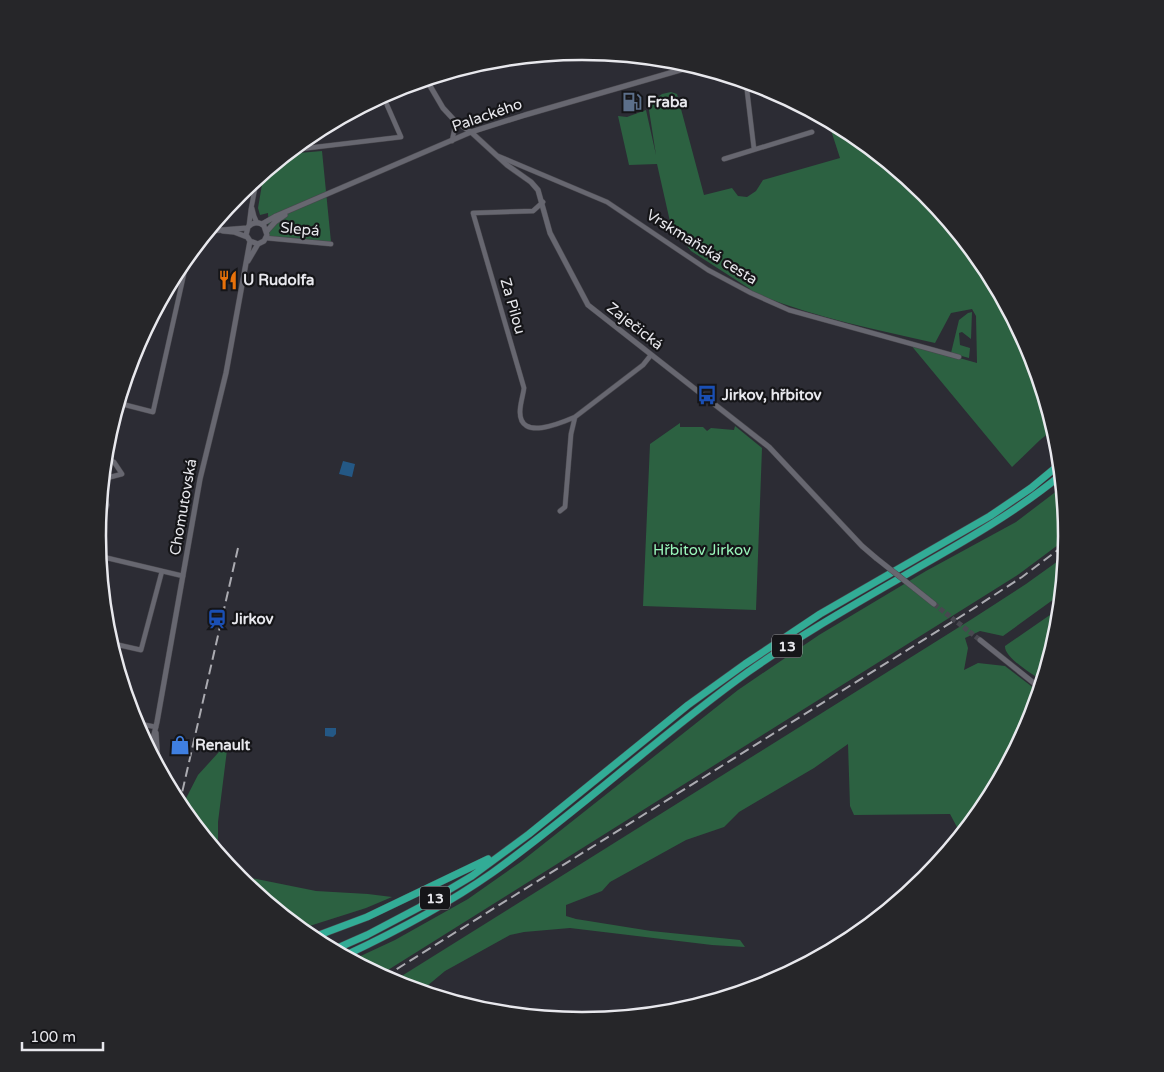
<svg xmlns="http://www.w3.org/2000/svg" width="1164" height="1072" font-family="'Varela Round',sans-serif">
	<rect width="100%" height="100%" fill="#2c2c34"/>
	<path fill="#2c6141" d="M671,92L677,94L704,195L732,188L738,196L747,197L756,191L763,180L840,158L828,121L852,133L925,193L985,267L1030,351L1054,429L1040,440L1012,467L910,344L977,363L976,316L972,309L951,313L935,343C872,329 810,316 751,292L750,289L691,251L671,226L657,164L629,165L618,116L627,117L646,110L656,155L649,110L651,102L662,94Z
		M322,151L331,242L269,237L268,213L260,215L258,208L264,173L287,154Z
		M972,312L971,339L962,332L959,333L960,345L970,348L969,358L951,353L959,320L968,313Z
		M680,423V427H703L707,431L711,428L734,430L735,426L762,448L756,610L643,606L650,444Z
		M1062,487L1066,539L1019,574L380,975L352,960L395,940L468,899L522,861L738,690L819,635L926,571L1016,522Z
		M1065,556L1061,594L1003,636L980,631L965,638L968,648L964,670L978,663L1005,666L1039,692L1030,722L985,806L963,833L958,829L950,814L854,815L850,806L848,744L814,768L739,812L724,827L686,840L610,882L602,891L566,905V916L576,919L651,931L740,940L745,947L712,945L570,928L524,932L510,935L445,971L421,991L392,982L972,619L1026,584Z
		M1060,608L1057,631L1042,681C1033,674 1004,658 1005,646Z
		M228,742L218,822V841L206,838L181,808L198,775Z
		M236,875L316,891L368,894L392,897L366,908L300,929Z"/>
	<path fill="#245885" d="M343,461L355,464L352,477L339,474Z
		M325,728H336V734L333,737L325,736Z"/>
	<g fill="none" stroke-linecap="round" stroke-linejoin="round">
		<path stroke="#484850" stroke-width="5" stroke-dasharray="5 2.5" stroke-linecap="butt" d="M934,604L980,640"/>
		<defs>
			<path id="minor" d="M746,82L754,149
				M452,141L456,122
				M291,150L401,137L387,105
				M498,156L607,202L708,270L751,293L789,310L959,357
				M724,159L812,132
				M543,202L533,211L473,213L524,388C523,396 520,404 520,412C520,441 561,423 575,417
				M252,208L254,216L257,223
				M249,225L251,209L257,178
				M266,238L331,244
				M118,403L153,412L188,256
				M103,479L122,474L114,462L105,458
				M560,511L565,507L571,434L575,417L643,365L651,355
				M98,540L107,505L106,501L101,497
				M99,556L183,576
				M110,643L141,650L162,571
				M135,723L156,727"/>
			<path id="tertiary" d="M426,79L443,108L456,122L471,132L507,165L531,182L538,190L550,233L588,305L769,447L862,546L876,558
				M262,224L276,216L471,132L525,115L694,66
				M209,231L247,228
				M223,231L234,232L247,237
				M267,231L275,222L285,215
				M248,261L258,244L264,241L267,235L264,226C259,221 253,222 248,227L246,235L250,241L258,244
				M914,588L934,604
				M980,640L1040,688
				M156,733L158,765
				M150,751L157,722L200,479L226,373L250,241"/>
			<path id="trunk" d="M311,938L367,917L488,859
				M333,950L367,935L420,907L472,876L529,834L688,705L745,664L820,614L990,516L1031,488L1060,464
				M344,956C395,932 445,906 492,873C580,810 660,735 748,672C803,633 861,601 919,567C968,539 1017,511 1061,475"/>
		</defs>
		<use href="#minor" stroke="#48474d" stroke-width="5.5"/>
		<use href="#tertiary" stroke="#48474d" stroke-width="6"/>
		<use href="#trunk" stroke="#48474d" stroke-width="8"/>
		<use href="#minor" stroke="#676770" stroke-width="4.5"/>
		<use href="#tertiary" stroke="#676770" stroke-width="5"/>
		<use href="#trunk" stroke="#32ac96" stroke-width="7"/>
		<path stroke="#ababb1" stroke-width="2" stroke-dasharray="10 5" stroke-linecap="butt" d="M179,806L238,548
			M384,977L968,612L1022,577L1066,544"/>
		<defs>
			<path id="tertiary-bridge" d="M876,558L914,588"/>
		</defs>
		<use href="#tertiary-bridge" stroke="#48474d" stroke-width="6" stroke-linecap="butt"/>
		<use href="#tertiary-bridge" stroke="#676770" stroke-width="5"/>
	</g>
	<defs>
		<symbol id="fuel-bare" viewBox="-9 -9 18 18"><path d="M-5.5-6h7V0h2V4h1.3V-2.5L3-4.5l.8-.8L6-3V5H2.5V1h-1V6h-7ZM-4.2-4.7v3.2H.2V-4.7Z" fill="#5c6f8a" stroke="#151518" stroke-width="2.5" paint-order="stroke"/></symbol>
		<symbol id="restaurant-bare" viewBox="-9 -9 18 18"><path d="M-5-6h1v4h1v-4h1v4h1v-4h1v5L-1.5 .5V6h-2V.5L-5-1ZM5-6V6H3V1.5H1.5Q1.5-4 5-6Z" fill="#e8710a" stroke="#151518" stroke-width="2.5" paint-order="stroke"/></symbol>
		<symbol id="bus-bare" viewBox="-9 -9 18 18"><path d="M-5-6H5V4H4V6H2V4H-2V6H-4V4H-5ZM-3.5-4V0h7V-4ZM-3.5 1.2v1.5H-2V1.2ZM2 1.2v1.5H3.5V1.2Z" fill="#1a4fb4" stroke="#151518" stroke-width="2.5" paint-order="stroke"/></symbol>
		<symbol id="station-bare" viewBox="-9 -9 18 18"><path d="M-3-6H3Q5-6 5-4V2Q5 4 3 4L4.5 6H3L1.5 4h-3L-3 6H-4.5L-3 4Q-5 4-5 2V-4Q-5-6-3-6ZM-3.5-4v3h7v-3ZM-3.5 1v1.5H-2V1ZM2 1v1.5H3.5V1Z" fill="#1a4fb4" stroke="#151518" stroke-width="2.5" paint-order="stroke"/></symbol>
		<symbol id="shop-bare" viewBox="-9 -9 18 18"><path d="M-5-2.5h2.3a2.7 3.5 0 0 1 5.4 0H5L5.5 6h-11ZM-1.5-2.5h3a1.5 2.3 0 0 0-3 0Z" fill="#3f7fe0" stroke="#151518" stroke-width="2.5" paint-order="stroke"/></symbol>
	</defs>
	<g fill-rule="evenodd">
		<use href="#fuel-bare" x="618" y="88" width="28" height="28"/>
		<use href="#restaurant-bare" x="214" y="266" width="28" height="28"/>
		<use href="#bus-bare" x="693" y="381" width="28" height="28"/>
		<use href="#station-bare" x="203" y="605" width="28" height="28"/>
		<use href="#shop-bare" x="166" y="731" width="28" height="28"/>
	</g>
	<g text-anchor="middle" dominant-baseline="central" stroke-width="4.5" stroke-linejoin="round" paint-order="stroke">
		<g fill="#151518" stroke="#a9a9ad" stroke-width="1">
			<rect x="772" y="634.5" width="30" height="23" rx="4"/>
			<rect x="420" y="886.5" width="30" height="23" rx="4"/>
		</g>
		<g font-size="14" font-weight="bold" fill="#e8e8ed">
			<text x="787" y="646">13</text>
			<text x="435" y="898">13</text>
		</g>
		<g font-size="15" font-weight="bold" fill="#e8e8ed" stroke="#151518" text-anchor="start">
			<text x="647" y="102">Fraba</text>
			<text x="243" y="280">U Rudolfa</text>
			<text x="722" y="395">Jirkov, hřbitov</text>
			<text x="232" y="619">Jirkov</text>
			<text x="195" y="745">Renault</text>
		</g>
		<g font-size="15" fill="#e8e8ed" stroke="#151518">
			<text transform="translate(487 115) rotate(-19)">Palackého</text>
			<text transform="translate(300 229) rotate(5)">Slepá</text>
			<text transform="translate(702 247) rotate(32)">Vrskmaňská cesta</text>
			<text transform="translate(513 306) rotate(74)">Za Pilou</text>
			<text transform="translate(635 326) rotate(38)">Zaječická</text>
			<text transform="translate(183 507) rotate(-80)">Chomutovská</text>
		</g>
		<g font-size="15" fill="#9af7bb" stroke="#151518">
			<text x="702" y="550">Hřbitov Jirkov</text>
		</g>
	</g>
	<path d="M0 0H1164V1072H0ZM106 536a476 476 0 1 1 952 0a476 476 0 1 1-952 0Z" fill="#262629" fill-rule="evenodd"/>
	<path fill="none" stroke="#e8e8ed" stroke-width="2.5" d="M106 536a476 476 0 1 1 952 0a476 476 0 1 1-952 0Z"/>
	<path d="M22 1042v8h81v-8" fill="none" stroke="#e8e8ed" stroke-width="2.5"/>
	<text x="30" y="1042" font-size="15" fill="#e8e8ed" stroke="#151518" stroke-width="4" paint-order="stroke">100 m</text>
</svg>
